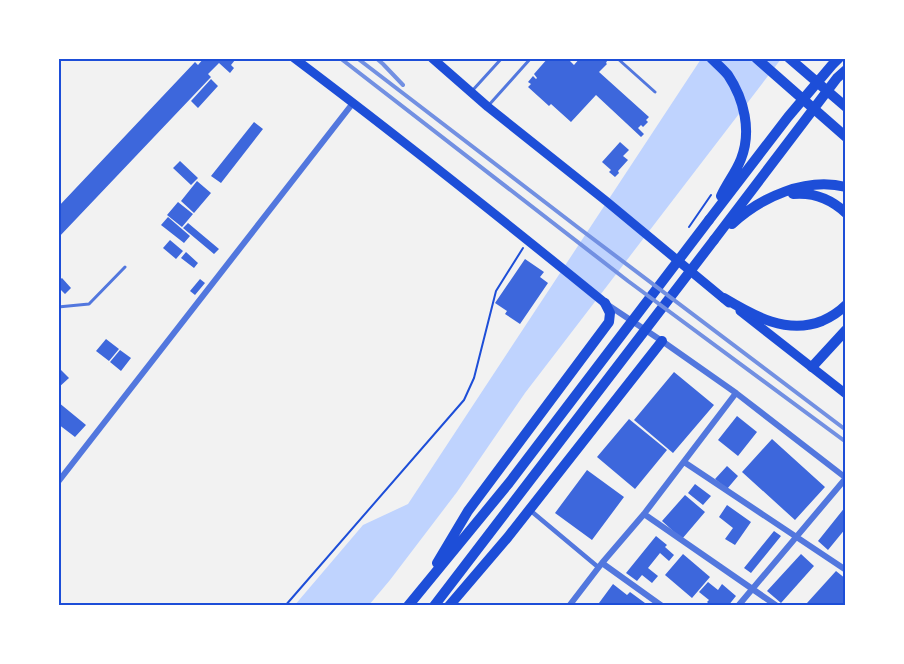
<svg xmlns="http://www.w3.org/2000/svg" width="904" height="664" font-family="'PT Sans Narrow',sans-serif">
	<rect width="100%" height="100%" fill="#f2f2f2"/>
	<path fill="#bfd3fe" d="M701,59H781L525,393L457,492L390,580L369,605L294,606L363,525L408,504Z"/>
	<path fill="#3d67dc" d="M204,58H234L235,60L231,65L234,68L230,73L219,63L208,74L211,77L58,238V207L195,62L198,65Z
		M548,58H567L574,65L580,58H603L607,61L606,63L607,64L599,72L649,117L646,120L648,122L643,127L641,125L638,128L644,134L641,137L596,95L571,122L551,104L549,106L528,87L531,84L528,82L533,76L536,79L537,78L534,74Z
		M211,79L218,86L198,108L191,101Z
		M254,122L263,129L221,183L211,176Z
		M620,142L629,150L623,156L628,160L618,171L619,173L615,177L609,172L611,170L602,162Z
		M180,161L198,178L191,185L173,168Z
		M197,181L211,193L194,213L181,201Z
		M178,202L193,214L182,227L167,215Z
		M168,217L190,236L184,243L161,225Z
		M188,223L219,249L214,254L183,228Z
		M170,240L183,251L176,259L163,248Z
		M186,252L198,263L194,268L181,258Z
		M525,259L544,272L540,277L548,283L520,324L505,314L507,311L495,303Z
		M62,278L71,288L65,294L58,287V281Z
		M200,279L205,283L195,295L190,291Z
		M106,339L119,349L109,361L96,351Z
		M120,350L131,358L121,371L110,362Z
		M61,370L69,378L58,388V373Z
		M674,372L714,405L673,453L634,420Z
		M58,402L86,425L75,437L58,424Z
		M737,416L757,432L738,456L718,440Z
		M629,419L667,450L635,489L597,457Z
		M772,439L825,487L795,520L742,472Z
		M727,466L738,476L727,489L715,479Z
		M587,470L624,497L592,540L555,513Z
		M695,484L711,496L703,505L688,493Z
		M685,495L705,512L682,539L662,521Z
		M727,505L751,522L735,545L725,539L733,528L719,517Z
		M846,506V528L828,550L818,541Z
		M774,531L781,536L751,573L744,568Z
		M656,536L667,545L665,547L674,555L669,561L660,553L648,568L658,576L652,583L642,575L637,581L626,573Z
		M683,554L710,577L692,598L665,575Z
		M801,554L814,566L781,603L767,591Z
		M836,571L846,579V606H810L807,603Z
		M708,582L718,590L722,584L736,596L728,606H711L707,602L709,600L699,592Z
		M613,584L627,595L630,592L645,603L644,606H602L599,603Z"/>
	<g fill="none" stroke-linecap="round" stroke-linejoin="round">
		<path stroke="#1d4ed8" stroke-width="2" d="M689,227L711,195
			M285,606L464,400L474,378L496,291L523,248"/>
		<path stroke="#5277de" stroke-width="3" d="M617,58L655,92
			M472,91L502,58
			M488,106L531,58
			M58,307L89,304L125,267"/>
		<path stroke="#5277de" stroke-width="4.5" d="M531,511L598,567"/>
		<path stroke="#5277de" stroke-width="6" d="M608,305L662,341L736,393L846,478
			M684,462L846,570
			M58,482L353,103
			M644,514L777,606
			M602,563L662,606
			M569,606L602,563L644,514L736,393
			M738,606L846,478"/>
		<path stroke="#1d4ed8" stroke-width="9" d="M294,58C399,137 503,220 605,303
			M432,58L488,107L606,201L729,303
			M740,311L846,394"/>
		<path stroke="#1d4ed8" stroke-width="10" d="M437,563L468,511L609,322L610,313L605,303
			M408,606L509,483L709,220
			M434,606L714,240
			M449,606L508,537L662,341"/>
		<path stroke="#1d4ed8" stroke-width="10" d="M711,58C717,64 723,69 728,75C744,99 752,131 741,159C736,172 727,183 721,196
			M756,58L846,137
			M789,58L846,107
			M793,194C814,192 831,199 846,213
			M709,220L788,117L832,65L839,58
			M732,224C761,197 806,177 846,187
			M714,240L837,78L846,70
			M724,298C754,316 787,335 822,321C831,317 839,312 846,305
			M812,367L846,330"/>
		<path stroke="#7290e2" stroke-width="4" d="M340,58L628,281L846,442
			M357,58L580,229L846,430
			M376,58L383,64L403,85"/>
	</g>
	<rect width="904" height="664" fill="none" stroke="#ffffff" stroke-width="120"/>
	<rect x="60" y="60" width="784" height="544" fill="none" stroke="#1d4ed8" stroke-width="2"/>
</svg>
